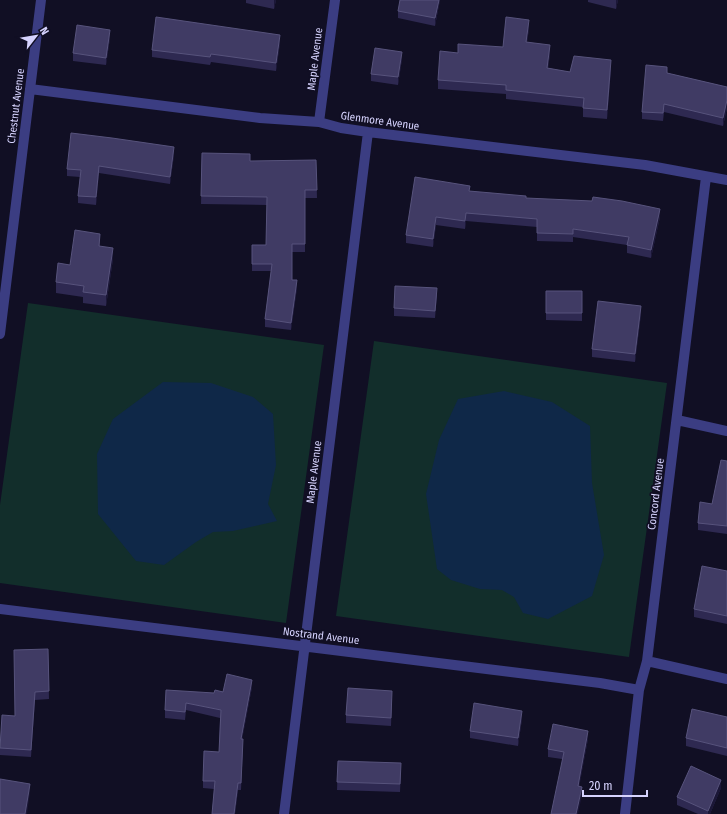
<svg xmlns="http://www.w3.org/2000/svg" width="727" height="814" font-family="'Fira Sans Condensed',sans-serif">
	<rect width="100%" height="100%" fill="#110f24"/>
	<path fill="#122e2b" d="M28,303L324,345L286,623L0,583V505Z
		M374,341L667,383L629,657L336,616Z"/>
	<path fill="#0f2848" d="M163,382L211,383L253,397L273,414L276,465L268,504L277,521L233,531L213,532L196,542L164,565L136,561L98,514L97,454L113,419Z
		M504,391L552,402L590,426L592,483L604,555L592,596L548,619L523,613L514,597L502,590L480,589L451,580L437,569L426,494L439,440L458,399Z"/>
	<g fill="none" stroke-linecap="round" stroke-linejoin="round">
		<path stroke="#3b3d82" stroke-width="10" d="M30,89L260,118L319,122L341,128L368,132L645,165L727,180
			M319,122L335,0
			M0,334L41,0
			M677,420L727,431
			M0,609L600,683L639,690
			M647,661L727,679
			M284,814L368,132
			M625,814L639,690L647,661L706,177"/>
	</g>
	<path fill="#2e2951" d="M246,0H276L274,9L246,3Z
		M440,0L435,26L398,18V11Z
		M588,0H618L616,9L588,2Z
		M529,29L527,42L550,54L548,68L570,72L611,69L607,119L583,117V107L506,99V94L438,89V80L503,47Z
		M110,38L106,65L73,61V53Z
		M280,43L276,71L211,62L210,65L152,57V50Z
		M402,59L398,85L371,81V74Z
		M667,73L727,87V108L723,126L664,112L663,121L642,119V112Z
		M202,153L250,161L316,160L317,198H305V252H292V280L297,288L291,330L265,327V319L271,271H252V245H266L267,205L201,204Z
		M174,155L170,184L99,173L96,205L78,203V196L80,177L67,176V169Z
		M470,191L660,217L651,258L627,253V245L573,237V242L537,241V227L466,221L465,229L436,225L433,247L406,243V235Z
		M100,246L113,259L106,306L83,303V297L56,293V282L70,265Z
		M546,291H582V321L546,320Z
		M437,295L435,318L394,316V308Z
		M641,314L635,362L592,357V349Z
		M727,461V534L698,530V523L712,504Z
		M727,571V624L694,617V609Z
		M48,649L49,699L35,700L31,757L0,755V748Z
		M252,687L242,739L243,746L241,790H238L235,814H212L214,789L203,788V781L219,752L220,718L186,710L185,720L165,718V710L214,693Z
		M392,699L391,726L346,723V715Z
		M727,717V756L686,746V738Z
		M522,719L518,746L470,738V731Z
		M588,739L579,786L582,795L562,759L548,757V749Z
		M338,761L401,771L400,792L337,790Z
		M721,788L710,814H698L677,805V797Z"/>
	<path fill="#1b1737" d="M274,0H276L274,9Z
		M439,0H440L435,26V18Z
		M616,0H618L616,9Z
		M529,20V29L526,51V42Z
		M110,30V38L106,65V58Z
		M280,35V43L276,71V63Z
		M550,45V54L547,77V68Z
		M402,52V59L398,85V77Z
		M611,60V69L607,119V110Z
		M727,100V108L723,126V118Z
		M174,147V155L170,184V177Z
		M99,166V173L96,205V197Z
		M660,209V217L651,258V250Z
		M466,213V221L465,229V221Z
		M436,217V225L433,247V239Z
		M100,234V245L99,257V246Z
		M113,248V259L106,306V295Z
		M297,280V288L291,330V323Z
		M641,306V314L635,362V354Z
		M252,680V687L241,746V739Z
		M35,692V700L31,757V750Z
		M522,711V719L518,746V738Z
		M588,731V739L578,794V786Z
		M243,739V746L241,790V783Z
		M721,780V788L710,814H708V811Z
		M238,783V790L235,814H234Z
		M30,784V792L27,814H25Z
		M582,787V795L578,814H576Z"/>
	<path fill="#403b64" stroke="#57537c" d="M400,0H439L435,18L398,11Z
		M156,17L280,35L276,63L211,54L210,57L152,50Z
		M506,17L529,20L526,42L550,45L547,68L570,72L574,56L611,60L607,110L583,108L584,98L506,90V85L438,80L440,51L458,53V44L503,47Z
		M77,25L110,30L106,58L73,53Z
		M375,48L402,52L398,77L371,74Z
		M646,65L667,67V73L727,87V100L723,118L664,104L663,113L642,112Z
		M71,133L112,138L174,147L170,177L99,166L96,197L78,196L81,170L67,169Z
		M202,153L250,154V161L316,160L317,190H305V244H292V280H297L291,323L265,319L272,264H252V245H266L267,197L201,196Z
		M415,177L470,186L469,191L526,196V198L592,201L593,197L622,201L660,209L651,250L627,245L629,237L573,229V234L537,233V219L466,213L465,221L436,217L433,239L406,235Z
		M75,230L100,234L99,246L113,248L106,295L83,292L84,286L56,282L58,263L70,265Z
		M395,286L437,288L435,311L394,308Z
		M546,291H582V313H546Z
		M598,301L641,306L635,354L592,349Z
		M721,460L727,461V526L698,523L700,502L712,504Z
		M702,566L727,571V616L694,609Z
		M48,649L49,691L35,692L31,750L0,748L2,715L15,716L14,650Z
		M227,674L252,680L241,739H243L241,783H238L234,814H212L215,781H203L204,751L219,752L221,710L186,703L185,712L165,710L166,690L214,693L215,690L223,692Z
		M348,688L392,691L391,718L346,715Z
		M474,703L522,711L518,738L470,731Z
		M692,709L727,717V748L686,738Z
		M553,724L588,731L578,786L582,787L576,814H551L564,752L548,749Z
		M338,761L401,763L400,784L337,782Z
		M691,766L721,780L708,811L677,797Z
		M0,779L30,784L25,814H0Z"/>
	<g text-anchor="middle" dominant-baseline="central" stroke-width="3.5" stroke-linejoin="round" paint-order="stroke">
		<g font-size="11" fill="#d6d3fe" stroke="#110f24">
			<text transform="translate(315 59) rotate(-83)">Maple Avenue</text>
			<text transform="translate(16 106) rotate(-83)">Chestnut Avenue</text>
			<text transform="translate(380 121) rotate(8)">Glenmore Avenue</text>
			<text transform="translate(314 472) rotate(-83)">Maple Avenue</text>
			<text transform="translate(656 494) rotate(-83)">Concord Avenue</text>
			<text transform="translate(321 636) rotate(7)">Nostrand Avenue</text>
		</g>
	</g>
	<g transform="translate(36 36) rotate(59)" stroke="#110f24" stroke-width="3" paint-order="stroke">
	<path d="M0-3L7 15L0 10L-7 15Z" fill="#d6d3fe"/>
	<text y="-6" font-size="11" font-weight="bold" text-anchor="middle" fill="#d6d3fe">N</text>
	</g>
	<path d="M583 790v6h64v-6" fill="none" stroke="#d6d3fe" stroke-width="2"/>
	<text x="589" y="790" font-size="12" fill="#d6d3fe" stroke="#110f24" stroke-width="3" paint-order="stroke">20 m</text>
</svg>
